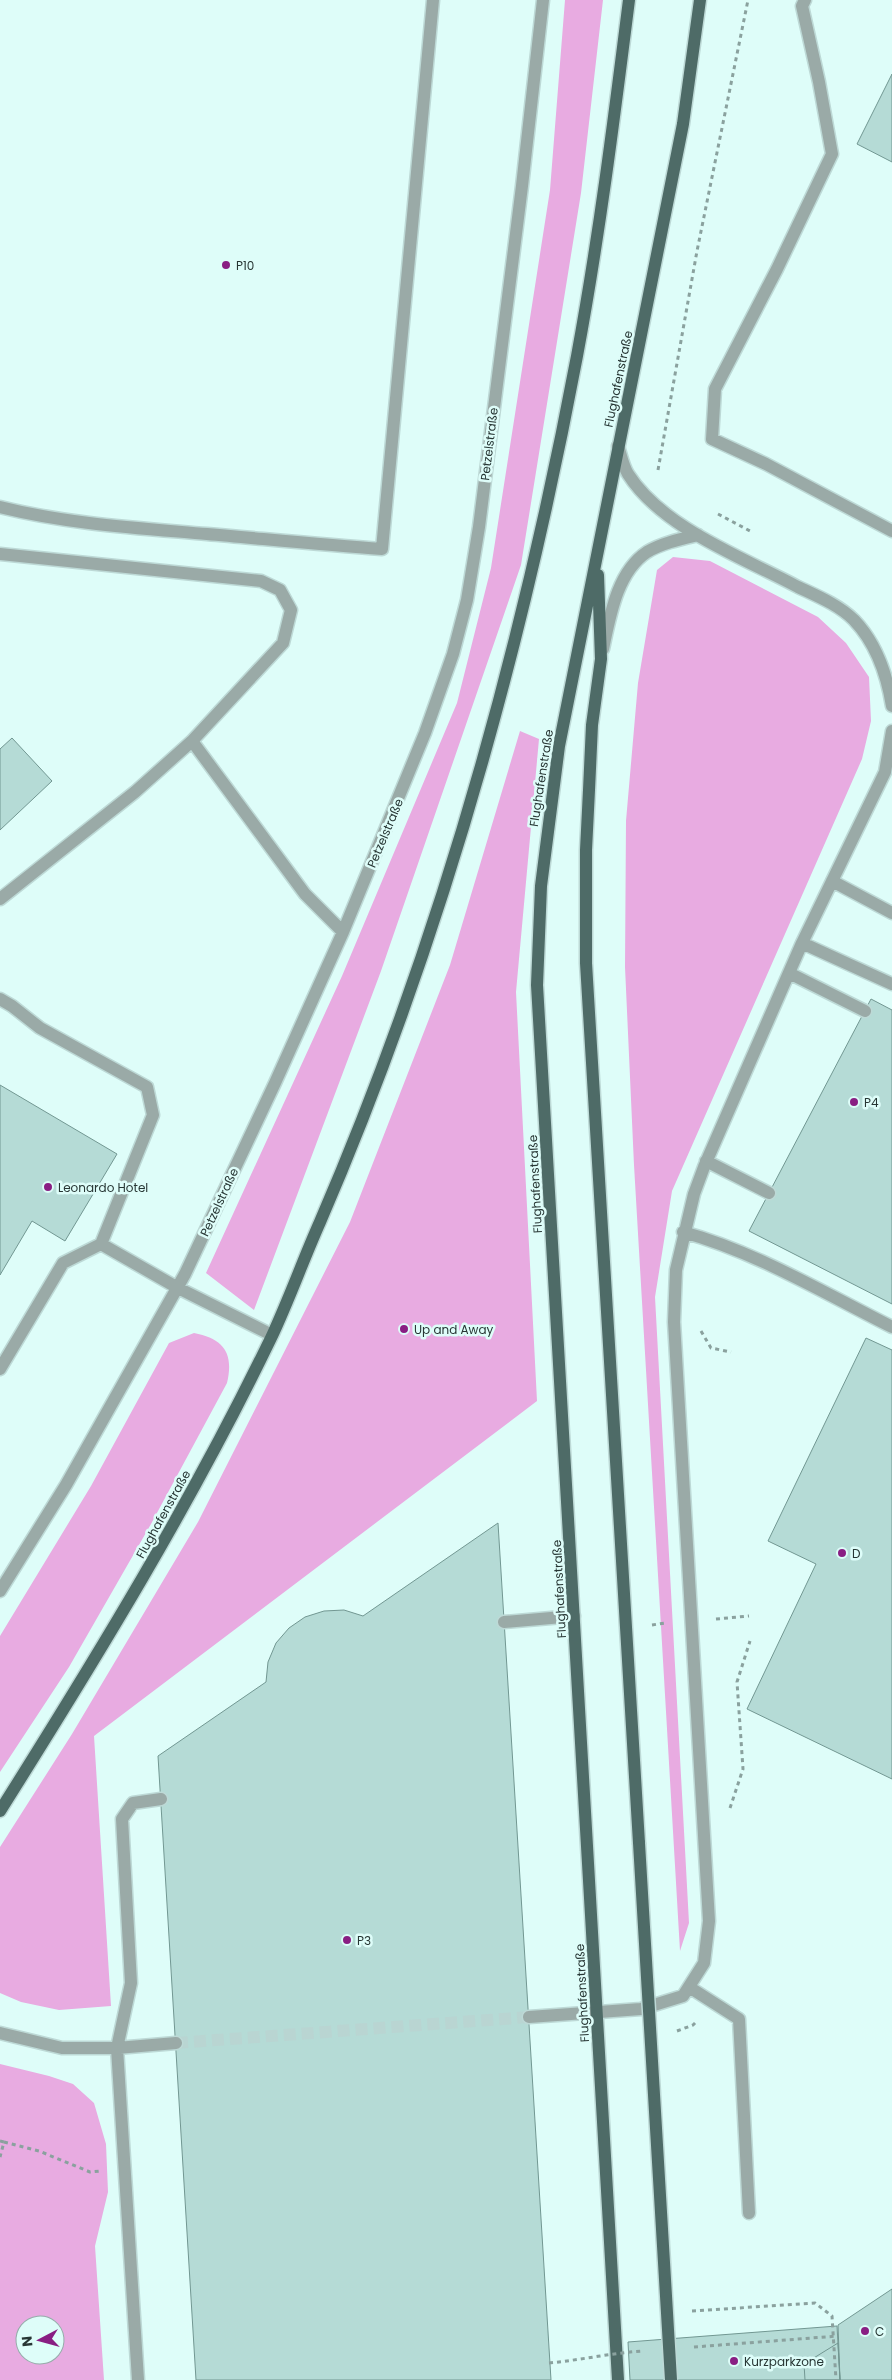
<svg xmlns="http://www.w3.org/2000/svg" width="892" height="2380" font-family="Poppins,sans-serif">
	<rect width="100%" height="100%" fill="#defdf9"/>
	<path fill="#e8abe1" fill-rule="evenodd" d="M565,0H603L581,193L521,565L381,971L254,1310L206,1273L342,976L457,703L491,568L550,190Z
		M673,557L710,561L818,617L846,643L869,677L871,721L862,759L672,1191L655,1297L689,1923L680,1951L634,1165L625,967L626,821L638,683L657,570Z
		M520,731L539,739L516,992L537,1401L94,1736L111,2006L59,2010L21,2002L0,1993V1847L72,1734L198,1522L350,1222L450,965Z
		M194,1333C224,1339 234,1353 227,1383L151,1524L69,1667L0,1772V1636L91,1486L169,1343Z
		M0,2064L49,2076L73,2084L94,2103L106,2144L108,2192L95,2246L104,2380H0ZM25,2325H55V2355H25Z"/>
	<path fill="#b5dbd6" stroke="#729792" d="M892,74V162L857,144Z
		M12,738L52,781L0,830V749Z
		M871,999L892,1010V1304L749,1231Z
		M0,1085L117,1154L65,1241L32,1221L0,1275Z
		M866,1338L892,1350V1779L747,1709L816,1564L768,1541Z
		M498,1523L551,2380H196L158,1756L266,1682L268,1662L276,1643L289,1628L305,1617L324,1611L344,1610L363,1616Z
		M892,2289V2380H840L838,2325Z
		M837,2326L840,2380H630L628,2342Z
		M838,2343L840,2380H805L804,2364Z"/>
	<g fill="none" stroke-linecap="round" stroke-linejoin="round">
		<path stroke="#b9d5d2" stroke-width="12" stroke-dasharray="12 6" stroke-linecap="butt" d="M176,2043L529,2017"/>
		<defs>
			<path id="minor" d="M805,0L802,6L819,82L832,154L777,269L715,389L712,439L766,464L892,531
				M618,446C621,455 623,466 628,474C662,528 744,558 798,587C817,596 839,605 854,620C876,643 887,675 892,706
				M0,507C68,524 138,528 207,534C265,539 323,545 382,549L433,0
				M0,554L261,581L280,590L291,610L283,643L192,741L305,894L343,932
				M603,649C610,616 617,572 647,552C662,543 681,539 698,535
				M832,881L892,913
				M0,899L135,792L192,741
				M802,943L892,984
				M789,973L865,1011
				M0,999L12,1006L40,1028L147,1087L153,1115L101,1244L63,1263L0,1369
				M706,1161L769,1193
				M683,1232C756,1252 824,1293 892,1327
				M101,1244L178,1288L272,1335
				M0,1591L66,1485L185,1274L275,1083L343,932L425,733L453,654L467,600L479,527L522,186L543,0
				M504,1622L574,1616
				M689,1987L739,2019L749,2213
				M529,2017L641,2009L683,1996L704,1963L709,1921L674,1322L676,1270L694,1194L704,1167L802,943L885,772L892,731
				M0,2033L62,2048H117L176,2043
				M138,2380L117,2048L131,1983L122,1819L133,1803L161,1799"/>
			<path id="major" d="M598,575L601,659L592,725L589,790L586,850V963L639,1843
				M0,1811C97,1657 192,1502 271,1338C289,1300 303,1260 320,1222C440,944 521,653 577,356C599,238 614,119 629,0
				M618,2380L537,985L541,886L559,746L683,124L700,0"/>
		</defs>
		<use href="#minor" stroke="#bdd9d6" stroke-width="15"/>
		<use href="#major" stroke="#bdd9d6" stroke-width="15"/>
		<path stroke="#8aa19e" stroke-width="3" stroke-dasharray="4 4" stroke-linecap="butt" d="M658,470L697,251L748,0
			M718,514L752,532
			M701,1331L711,1348L731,1352
			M716,1619L749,1616
			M652,1625L665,1623
			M730,1808L743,1769L737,1682L750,1641
			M677,2031L693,2025L696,2022
			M0,2141L4,2142L0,2157
			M4,2142L39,2151L90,2172L100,2171
			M692,2311L815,2303L832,2316L836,2380"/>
		<use href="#minor" stroke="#9aaaa7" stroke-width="12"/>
		<use href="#major" stroke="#4e6b67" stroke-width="12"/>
		<defs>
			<path id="major-bridge" d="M639,1843L671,2380"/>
		</defs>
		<use href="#major-bridge" stroke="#bdd9d6" stroke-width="15" stroke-linecap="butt"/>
		<path stroke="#8aa19e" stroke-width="3" stroke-dasharray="4 4" stroke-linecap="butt" d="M694,2347L838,2336
			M549,2363C581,2360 611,2353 643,2351"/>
		<use href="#major-bridge" stroke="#4e6b67" stroke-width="12"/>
	</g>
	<g fill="#891e83" stroke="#defdf9" stroke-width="2">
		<circle cx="226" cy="265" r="5"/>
		<circle cx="854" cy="1102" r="5"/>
		<circle cx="48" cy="1187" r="5"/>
		<circle cx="404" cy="1329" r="5"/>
		<circle cx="842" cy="1553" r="5"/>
		<circle cx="347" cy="1940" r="5"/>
		<circle cx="865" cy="2331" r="5"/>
		<circle cx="734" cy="2361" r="5"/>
	</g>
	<g text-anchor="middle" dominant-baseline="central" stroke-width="5" stroke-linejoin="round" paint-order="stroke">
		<g font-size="12" fill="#273634" stroke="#defdf9" text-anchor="start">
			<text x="236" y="265">P10</text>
			<text x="864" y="1102">P4</text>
			<text x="58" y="1187">Leonardo Hotel</text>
			<text x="414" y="1329">Up and Away</text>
			<text x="852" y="1553">D</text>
			<text x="357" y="1940">P3</text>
			<text x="875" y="2331">C</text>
			<text x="744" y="2361">Kurzparkzone</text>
		</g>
		<g font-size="12" fill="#273634" stroke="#defdf9">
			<text transform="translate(618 379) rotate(-78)">Flughafenstraße</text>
			<text transform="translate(489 444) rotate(-83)">Petzelstraße</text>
			<text transform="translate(541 778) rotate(-81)">Flughafenstraße</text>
			<text transform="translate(385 833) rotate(-67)">Petzelstraße</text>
			<text transform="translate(535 1184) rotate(-93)">Flughafenstraße</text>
			<text transform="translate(219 1202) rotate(-65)">Petzelstraße</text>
			<text transform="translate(163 1514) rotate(-61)">Flughafenstraße</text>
			<text transform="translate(559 1589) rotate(-93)">Flughafenstraße</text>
			<text transform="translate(582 1993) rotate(-93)">Flughafenstraße</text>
		</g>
	</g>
	<g transform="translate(40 2340) rotate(264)"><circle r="24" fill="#defdf9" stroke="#95adaa"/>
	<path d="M0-4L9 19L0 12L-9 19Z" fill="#891e83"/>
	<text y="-8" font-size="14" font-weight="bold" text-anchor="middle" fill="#273634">N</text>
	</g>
</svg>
